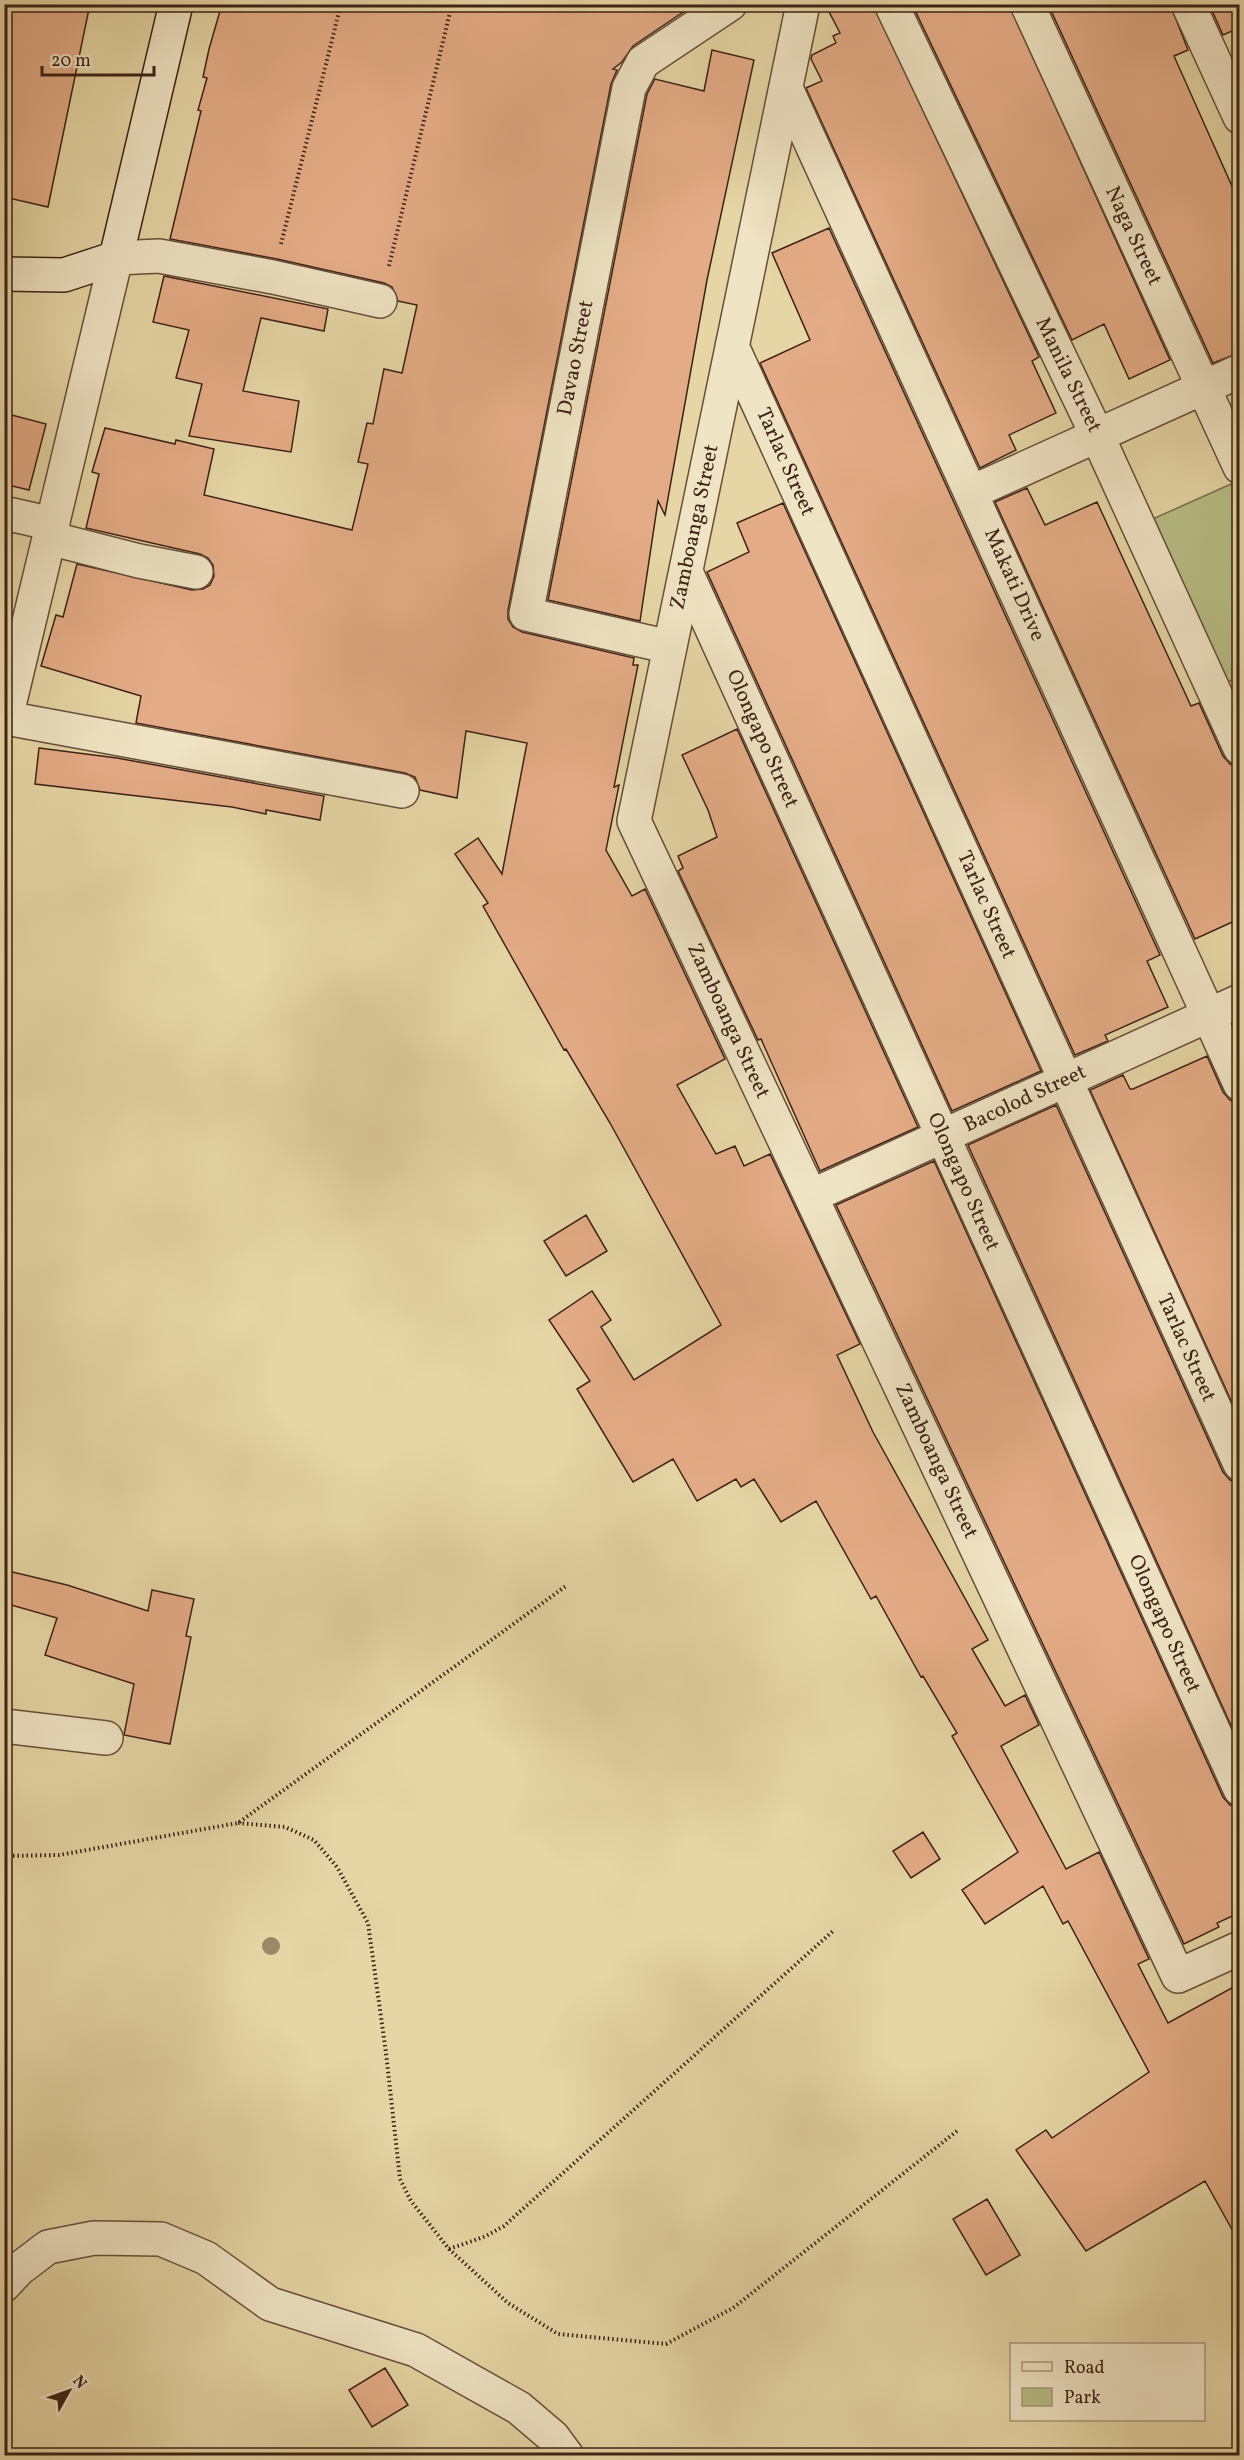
<svg xmlns="http://www.w3.org/2000/svg" width="1244" height="2460" font-family="Vollkorn,serif">
	<rect width="100%" height="100%" fill="#e6d6a5"/>
	<filter id="stains"><feTurbulence type="fractalNoise" baseFrequency=".00333" numOctaves="4"/><feColorMatrix values="0 0 0 0 .2 0 0 0 0 .09 0 0 0 0 .02 0 0 0 .5 -.17"/></filter>
	<radialGradient id="worn" r=".72"><stop offset=".6" stop-color="#630" stop-opacity="0"/><stop offset="1" stop-color="#630" stop-opacity=".3"/></radialGradient>
	<path fill="#b7bd85" stroke="#7a704e" stroke-width="1.5" d="M1231,484L1240,502L1239,677L1219,686L1146,522Z"/>
	<path fill="#e4ac86" stroke="#3d2216" stroke-width="1.5" d="M4,4H90L48,207L4,197Z
		M222,4H695L633,46L622,62L613,69L617,70L611,84L508,610V619L513,627L522,632L634,658L633,665H638L614,787L619,785L606,850L632,896L645,889L725,1059L677,1085L716,1154L735,1146L744,1166L770,1154L860,1344L837,1355L873,1432L988,1640L972,1649L1005,1706L1025,1695L1039,1725L1001,1746L1066,1869L1099,1852L1149,1959L1138,1964L1168,2023L1239,1984V2242L1205,2181L1086,2251L1016,2150L1046,2130L1052,2138L1149,2072L1068,1921L1063,1924L1043,1886L985,1924L962,1890L1018,1852L952,1736L957,1733L923,1676L921,1677L876,1596L871,1599L816,1501L781,1522L754,1479L741,1487L736,1479L697,1501L673,1459L633,1482L577,1389L590,1381L549,1320L592,1291L611,1320L601,1327L634,1380L721,1325L610,1123L566,1049L564,1050L483,906L488,903L455,854L478,838L502,874L527,743L466,731L457,798L420,790L415,777L405,773L136,723L141,696L41,666L56,615L63,617L77,564L192,590L203,589L210,585L214,576L213,565L208,558L200,554L86,528L99,474L92,472L105,428L175,444L176,440L214,449L204,495L352,530L368,464L358,462L367,423L373,424L384,369L402,373L417,305L398,301L392,287L384,283L277,259L170,239L201,111L198,110L207,78L203,77L209,49Z
		M825,4H873L1039,357L1032,361L1056,413L1009,435L1016,450L980,468L806,88L822,81L811,59L812,55L836,43L833,36L840,33Z
		M912,4H1009L1170,360L1129,379L1104,324L1072,340Z
		M1048,4H1170L1188,50L1174,56L1239,202V353L1213,363Z
		M1209,4H1239V28L1223,35Z
		M712,50L754,60L707,280L665,515L658,501L640,621L548,600L647,94L655,79L704,91Z
		M829,228L1160,955L1147,961L1168,1007L1105,1035L1108,1041L1075,1055L760,363L810,340L772,253Z
		M164,276L328,309L324,331L261,318L243,391L299,401L291,452L189,436L202,384L176,378L189,330L153,322Z
		M4,413L46,424L29,490L4,484Z
		M1027,488L1045,525L1097,502L1191,706L1199,703L1223,756L1230,764L1239,767V919L1195,939L995,502Z
		M783,503L1041,1071L952,1111L707,572L749,552L737,523Z
		M737,729L918,1127L820,1171L761,1039L758,1040L678,871L683,868L678,856L717,837L708,810L682,755Z
		M39,748L117,758L324,796L320,820L266,810V814L232,807L35,784Z
		M1207,1056L1223,1092L1230,1100L1239,1103V1418L1090,1090L1123,1075L1130,1089H1133Z
		M1056,1105L1223,1472L1230,1480L1239,1483V1743L968,1145Z
		M934,1161L1223,1797L1230,1805L1239,1808V1913L1217,1923L1219,1927L1184,1944L836,1205Z
		M586,1215L607,1251L566,1276L544,1241Z
		M4,1570L67,1585L148,1611L152,1590L194,1599L186,1636L191,1637L170,1744L124,1735L134,1684L45,1655L57,1618L4,1603Z
		M923,1832L940,1859L911,1878L893,1851Z
		M987,2199L1020,2255L986,2275L953,2219Z
		M385,2368L408,2405L372,2427L349,2390Z"/>
	<g fill="none" stroke-linecap="round" stroke-linejoin="round">
		<defs>
			<path id="street" d="M803,4L634,821L1178,1976L1240,1948
				M891,4L1097,435L1240,748
				M1027,4L1240,467
				M1188,4L1240,117
				M786,88L1240,1084
				M380,301L273,277L159,256L116,258L6,718L402,791
				M732,346L1240,1464
				M972,492L1240,371
				M4,513L53,524
				M49,538L139,561L196,572
				M687,574L1240,1789
				M670,647L526,614L629,88L643,62L730,4
				M811,1196L1240,1001
				M4,1726L106,1738
				M4,2285L19,2269L48,2247L94,2238L161,2239L206,2258L270,2304L416,2350L519,2408L553,2437L567,2456"/>
			<path id="secondary" d="M4,274L64,275L116,258L176,4"/>
		</defs>
		<use href="#street" stroke="#674f3a" stroke-width="36"/>
		<use href="#secondary" stroke="#3d2216" stroke-width="36"/>
		<path stroke="#3d2216" stroke-width="4" stroke-dasharray="1.5 3" stroke-linecap="butt" d="M281,244L341,4
			M389,266L452,4
			M238,1823L285,1827L314,1840L337,1867L368,1923L386,2053L400,2179L411,2201L449,2249L508,2303L558,2334L666,2344L733,2308L957,2131
			M4,1856L59,1855L238,1823L566,1586
			M449,2249L486,2236L504,2226L833,1931"/>
		<use href="#street" stroke="#efe4c4" stroke-width="33"/>
		<use href="#secondary" stroke="#efe4c4" stroke-width="33"/>
	</g>
	<circle fill="#9a8866" cx="271" cy="1946" r="9"/>
	<g text-anchor="middle" dominant-baseline="central" stroke-width="4.5" stroke-linejoin="round" paint-order="stroke">
		<g font-size="21" fill="#3d2216" stroke="#efe4c4">
			<text transform="translate(1133 236) rotate(65)">Naga Street</text>
			<text transform="translate(576 358) rotate(-79)">Davao Street</text>
			<text transform="translate(1068 375) rotate(64)">Manila Street</text>
			<text transform="translate(785 462) rotate(66)">Tarlac Street</text>
			<text transform="translate(695 527) rotate(-78)">Zamboanga Street</text>
			<text transform="translate(1014 585) rotate(66)">Makati Drive</text>
			<text transform="translate(762 739) rotate(66)">Olongapo Street</text>
			<text transform="translate(986 905) rotate(66)">Tarlac Street</text>
			<text transform="translate(728 1021) rotate(65)">Zamboanga Street</text>
			<text transform="translate(1025 1099) rotate(-25)">Bacolod Street</text>
			<text transform="translate(963 1182) rotate(66)">Olongapo Street</text>
			<text transform="translate(1186 1348) rotate(66)">Tarlac Street</text>
			<text transform="translate(936 1461) rotate(65)">Zamboanga Street</text>
			<text transform="translate(1164 1624) rotate(66)">Olongapo Street</text>
		</g>
	</g>
	<rect width="1244" height="2460" fill="none" stroke="#e6d6a5" stroke-width="24"/>
	<rect x="6" y="6" width="1232" height="2448" fill="none" stroke="#3d2216" stroke-width="3"/>
	<rect x="12" y="12" width="1220" height="2436" fill="none" stroke="#3d2216" stroke-width="1.5"/>
	<rect x="1010" y="2343" width="195" height="78" fill="#efe4c4" stroke="#a8967e" stroke-width="1.5"/>
	<rect x="1022" y="2362" width="30" height="9" fill="#efe4c4" stroke="#a8967e" stroke-width="1.5"/>
	<text x="1064" y="2373" font-size="18" fill="#3d2216">Road</text>
	<rect x="1022" y="2388" width="30" height="18" fill="#b7bd85" stroke="#a8967e" stroke-width="1.5"/>
	<text x="1064" y="2403" font-size="18" fill="#3d2216">Park</text>
	<g transform="translate(69 2391) rotate(50)" stroke="#efe4c4" stroke-width="4.5" paint-order="stroke">
	<path d="M0-4.5L10 22L0 15L-10 22Z" fill="#3d2216"/>
	<text y="-9" font-size="16" font-weight="bold" text-anchor="middle" fill="#3d2216">N</text>
	</g>
	<path d="M42 66v9h112v-9" fill="none" stroke="#3d2216" stroke-width="3"/>
	<text x="51" y="66" font-size="18" fill="#3d2216" stroke="#efe4c4" stroke-width="4.5" paint-order="stroke">20 m</text>
	<rect width="100%" height="100%" filter="url(#stains)"/>
	<rect width="100%" height="100%" fill="url(#worn)"/>
</svg>
